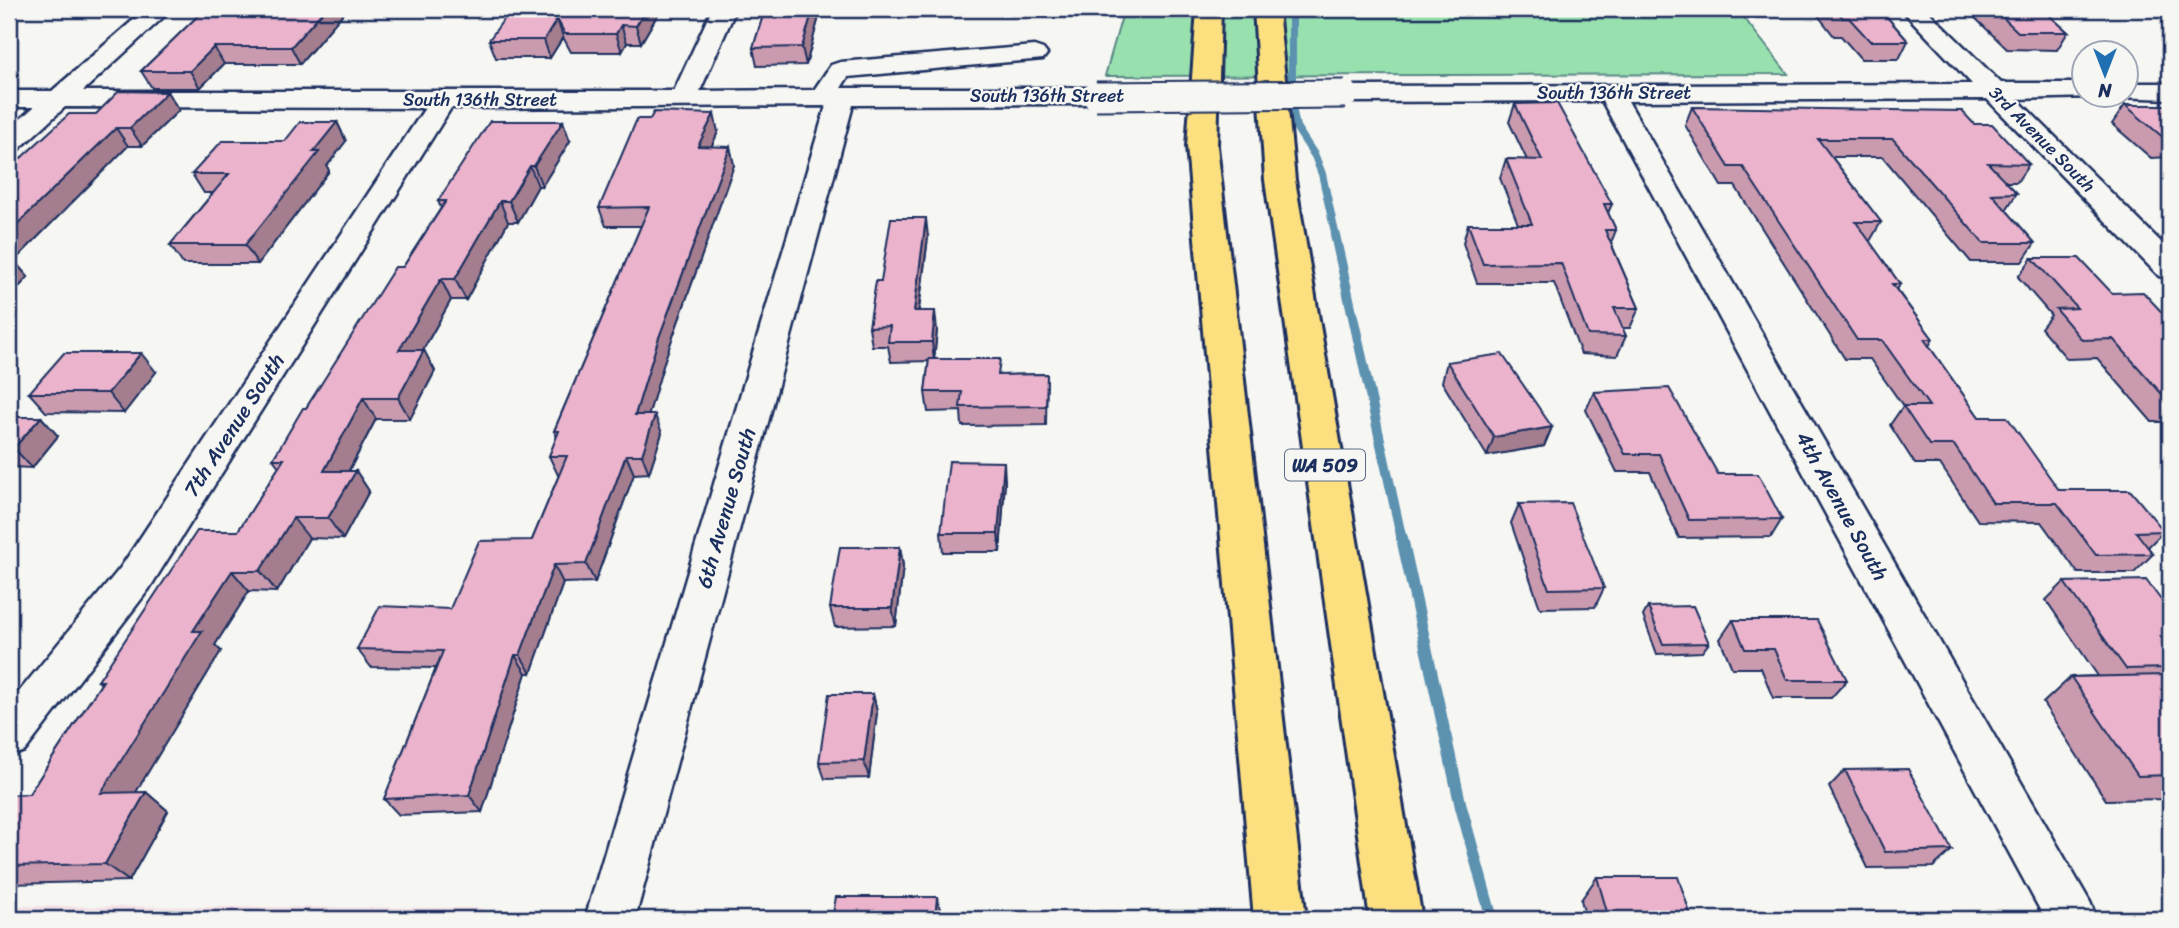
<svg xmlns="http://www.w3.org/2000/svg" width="2179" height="928" font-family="Sriracha,sans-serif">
	<rect width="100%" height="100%" fill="#f6f6f2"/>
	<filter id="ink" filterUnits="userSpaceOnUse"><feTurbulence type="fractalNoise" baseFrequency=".0143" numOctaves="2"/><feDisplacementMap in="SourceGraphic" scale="14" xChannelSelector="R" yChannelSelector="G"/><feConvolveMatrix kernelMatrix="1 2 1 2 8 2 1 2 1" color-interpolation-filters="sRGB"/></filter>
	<g filter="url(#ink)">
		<path fill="#f3e2e7" d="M9,906L484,908L480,919H9Z"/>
		<path fill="#98e1af" stroke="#5a8886" stroke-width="2" d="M1124,9H1737L1788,74L1105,76Z"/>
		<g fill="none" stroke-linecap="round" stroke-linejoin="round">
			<path stroke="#5c91b0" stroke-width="8" d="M1292,9V107L1296,127L1315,156L1322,174L1336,237"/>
			<path stroke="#5c91b0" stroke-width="10" d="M1335,235L1402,540"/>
			<path stroke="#5c91b0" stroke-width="12" d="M1402,538L1461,807L1492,919"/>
			<defs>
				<path id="minor" d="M146,9H172L83,91H674L712,9H736L700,91L814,90L831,65L840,62L1034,46L1043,49L1047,54L1043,59L848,77L841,88H1096L1105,90L1109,96L1105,102L1096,104L853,105L635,919H585L826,106L451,108L149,589L25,751L9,757V704L121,567L425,108L65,107L19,149L9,151V129L34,107H9V91H52Z
					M1901,9H1926L2001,83H2084V94H2095L2093,97L2017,99L2170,251V279L2159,276L1987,99L1628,101L2090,902L2097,919H2045L1602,101L1345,102L1336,100L1332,94L1336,88L1345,86L1972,84Z
					M2126,83H2170V99L2117,97L2115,94H2126Z"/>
				<path id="highway" d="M1197,9H1221L1217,146L1306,919H1254L1187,146Z
					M1254,9H1278L1295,180L1422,919H1370L1265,180Z"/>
			</defs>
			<use href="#minor" stroke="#1b2f5e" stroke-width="5"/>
			<use href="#highway" stroke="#1b2f5e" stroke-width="6"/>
			<use href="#minor" fill="#f6f6f2" fill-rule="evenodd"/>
			<use href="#highway" fill="#fce080" fill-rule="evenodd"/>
			<defs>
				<path id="minor-bridge" d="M1096,96L1345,94"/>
			</defs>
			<use href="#minor-bridge" stroke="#1b2f5e" stroke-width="31" stroke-linecap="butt"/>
			<use href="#minor-bridge" stroke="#f6f6f2" stroke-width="27"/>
		</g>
		<path fill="#ca9baf" stroke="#1b2f5e" stroke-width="2" d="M205,9L346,10L300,64H224L200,88H152L141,71Z
			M532,9H661L641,43H627L622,52H571L563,37L550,58H496L489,40Z
			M765,9H821L806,65L757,66L753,48Z
			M1813,9H1880L1908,41L1899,59H1861L1841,36H1834Z
			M1966,9H2042L2068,32L2057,50L2007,49Z
			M167,92L179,110L142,146H128L14,261L28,277L9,298V169L96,114Z
			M1515,104L1612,204L1608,213L1616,230L1611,243L1639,308L1630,328H1622L1626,336L1617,356L1581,354L1554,283H1477L1463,243L1468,224H1518L1500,178L1506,159L1527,160L1509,122Z
			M2125,105H2170V157L2151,158L2112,124Z
			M1692,107L1974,124L2029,164L2017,182H2006L2017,193L2006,210L2035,243L2022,262H1971L1883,157H1832L1881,222L1870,241H1869L1900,284L1897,290L1933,339L1929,346L1979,417L2059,490L2164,531L2148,547L2153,554L2134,573H2078L2041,522L1978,521L1940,464H1915L1890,425L1903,406L1870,359H1845L1735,186H1721L1685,125Z
			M337,122L346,141L327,166L329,171L258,264H183L170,245L213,193H204L192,174Z
			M718,132L711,147H730L734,165L665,359L648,415L662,433L649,473L634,474L595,582L563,583L531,673H526L482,812L399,815L384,799L436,668L371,667L357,649L450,609L532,540L559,475H558L549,456L557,437L554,431L641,226H606L599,208Z
			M570,141L542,186H538L518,222H508L466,300H451L423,350L435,371L410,419H376L349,471H356L369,491L343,539L309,538L277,592L249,591L215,645L221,651L135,793L146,792L168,811L129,881L9,884V795L29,794L101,684L98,681L238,531L279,467L273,459L306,408L403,267L441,208L438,201Z
			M928,237L919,311L937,330L934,359L1001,375L1047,374L1046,425L962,426L961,411L928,412L925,392L929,361L891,362L888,346H872L869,327L881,281Z
			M2032,258L2112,293L2170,321V422H2152L2097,358L2067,359L2041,328L2051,315L2018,277Z
			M1447,362L1552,427L1544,446L1487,456L1442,382Z
			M156,372L124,413L46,412L29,393Z
			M1594,392L1718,474L1782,519L1771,537L1679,538L1650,472H1617L1586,410Z
			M9,417H41L58,436L32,468L11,467L9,470Z
			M1005,481L1000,552H943L941,533Z
			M1519,504L1604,588L1595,607L1540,608L1511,523Z
			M900,547L903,566L896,626L835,627L830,608Z
			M2064,582L2170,612V799L2106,800L2043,703L2071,677L2098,676L2046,600Z
			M1648,607L1709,643L1702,652L1657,654L1643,616Z
			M1733,620L1847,680L1831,698H1773L1761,668H1732L1720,639Z
			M873,694L877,712L869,778L825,779L819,762Z
			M1845,770L1952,850L1933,867L1868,868L1829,787Z
			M1597,877L1692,919H1586L1581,900Z"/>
		<path fill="#a47e8f" stroke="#1b2f5e" stroke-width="2" d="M325,9H345L346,10L300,64L291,47Z
			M646,9H661L641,43L636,26Z
			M813,9H821L806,65L802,47Z
			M557,19L563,37L550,58L544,40Z
			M621,25L627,43L622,52L616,34Z
			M214,47L224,64L200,88L190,71Z
			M167,92L179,110L142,146L130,128Z
			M714,114L718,132L703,165L698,146Z
			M563,121L570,141L542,186L534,166Z
			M337,122L346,141L327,166L329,171L258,264L245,245L313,152Z
			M116,128L128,146L14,261L28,277L9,298V232Z
			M730,147L734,165L665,359L643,434L635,415L658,340Z
			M530,166L538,186L518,222L509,201Z
			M500,201L508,222L466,300L455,279Z
			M926,218L928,237L916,330L914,311Z
			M441,279L451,300L411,371L399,350Z
			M935,311L937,330L934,361L932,342Z
			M424,350L435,371L410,419L398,398Z
			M141,353L156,372L124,413L108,393Z
			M363,398L376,419L338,491L324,471Z
			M655,415L662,433L649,473L642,455Z
			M41,417L58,436L32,468L14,448Z
			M1552,427L1544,446L1487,456L1494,437Z
			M626,455L634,474L595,582L586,564Z
			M1004,462L1005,481L1000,552L998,533Z
			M356,471L369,491L343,539L328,518Z
			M293,518L309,538L277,592L260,571Z
			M900,547L903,566L896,626L892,608Z
			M9,552L14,557L9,564Z
			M554,565L563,583L531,673L520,655Z
			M232,571L249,591L215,645L221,651L124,812L101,793L193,631Z
			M515,655L526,673L482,812L469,795Z
			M873,694L877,712L869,778L864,761Z
			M146,792L168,811L129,881L105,864Z
			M937,897L941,912L940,919H935Z"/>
		<path fill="#ebb4cc" stroke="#1b2f5e" stroke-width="2" d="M205,9H325L291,47H214L190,71H141Z
			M511,9H646L636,26L621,25L616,34H565L557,19L544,40H489Z
			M765,9H813L802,47L753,48Z
			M1835,9H1880L1908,41H1870L1849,18H1843Z
			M1994,9H2042L2068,32H2018Z
			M119,91L167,92L130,128H116L9,232V169L69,114H96Z
			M1557,103L1612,204H1604L1616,230H1605L1639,308H1614L1626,336L1588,335L1561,263L1483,264L1468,224H1532L1506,159L1542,160L1515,104Z
			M2125,105H2170V139H2165Z
			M1692,107L1962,111L1974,124H1992L2029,164L1988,163L2017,193L1992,194L2035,243H1983L1893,139H1818L1881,222H1856L1900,284H1892L1933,339H1924L1979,417H2007L2059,490H2130L2164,531L2136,532L2153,554L2096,555L2057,503H1993L1954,445H1929L1903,406H1929L1882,340H1857L1743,167H1729Z
			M654,112L714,114L698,146L730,147L658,340L635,415H655L642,455H626L586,564L554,565L520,655H515L469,795L384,799L443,651L357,649L380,606L450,609L479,541L532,540L567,456H549L559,431H554L649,207L599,208L637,119H650Z
			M490,121H563L534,166H530L509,201H500L455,279H441L399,350H424L398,398H363L324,471H356L328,518H293L260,571H232L193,631H202L101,793L146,792L105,864L9,866V795L29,794L103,681H98L197,531H238L284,459H273L303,408H306L395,267H403L446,201H438Z
			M300,122H337L313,152H319L245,245H170L229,174H192L222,141H285Z
			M891,218H926L914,311H935L932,342H888L890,326L869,327L876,281H881Z
			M2032,258H2079L2112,293L2143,292L2170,321V403L2113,339L2082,340L2056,309L2077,308Z
			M64,353H141L108,393H29Z
			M1502,354L1552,427L1494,437L1447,362Z
			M929,359H1000L998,375L1047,374L1046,406L960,407L962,392H925Z
			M1669,388L1718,474H1758L1782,519L1689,520L1659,454H1625L1594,392Z
			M9,417H41L14,448H9Z
			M949,461L1004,462L998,533H941Z
			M1570,503L1604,588L1549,589L1519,504Z
			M840,547H900L892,608H830Z
			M2146,580L2170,612V637H2161L2170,649V668L2126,669L2064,582Z
			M1693,606L1709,643L1663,644L1648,607Z
			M1733,620H1817L1847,680H1787L1774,649H1745Z
			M2166,675L2170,681V775L2138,776L2071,677Z
			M829,694H873L864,761L819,762Z
			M1908,769L1952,850L1885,852L1845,770Z
			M1597,877H1678L1692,919H1609Z
			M836,897H937L935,919H832Z"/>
	</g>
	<g text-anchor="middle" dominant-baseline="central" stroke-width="5" stroke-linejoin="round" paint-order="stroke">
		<g font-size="18" fill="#1b2f5e" stroke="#f6f6f2">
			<text x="1614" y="93">South 136th Street</text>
			<text x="1047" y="96">South 136th Street</text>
			<text x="480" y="100">South 136th Street</text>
			<text transform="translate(2042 139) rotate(45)">3rd Avenue South</text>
		</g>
		<rect fill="#f6f6f2" stroke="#5d6b8a" stroke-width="2" x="1285" y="449.5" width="80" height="31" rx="5"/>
		<g font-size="19" font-weight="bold" fill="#1b2f5e">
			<text x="1325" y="465">WA 509</text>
		</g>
		<g font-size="21" fill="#1b2f5e" stroke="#f6f6f2">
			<text transform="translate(234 425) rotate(-57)">7th Avenue South</text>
			<text transform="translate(1842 506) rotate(61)">4th Avenue South</text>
			<text transform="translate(726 508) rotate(-74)">6th Avenue South</text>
		</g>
	</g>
	<rect width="2179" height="928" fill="none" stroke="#f6f6f2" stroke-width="35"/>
	<rect x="18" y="18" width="2144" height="893" fill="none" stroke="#1b2f5e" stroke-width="2.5" filter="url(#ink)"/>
	<g transform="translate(2105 74) rotate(180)"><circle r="33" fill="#f6f6f2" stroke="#9ea6b7" stroke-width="2"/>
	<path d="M0-5L12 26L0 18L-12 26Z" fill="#1f6fb2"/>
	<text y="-10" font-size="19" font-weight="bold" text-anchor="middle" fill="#1b2f5e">N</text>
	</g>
</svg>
